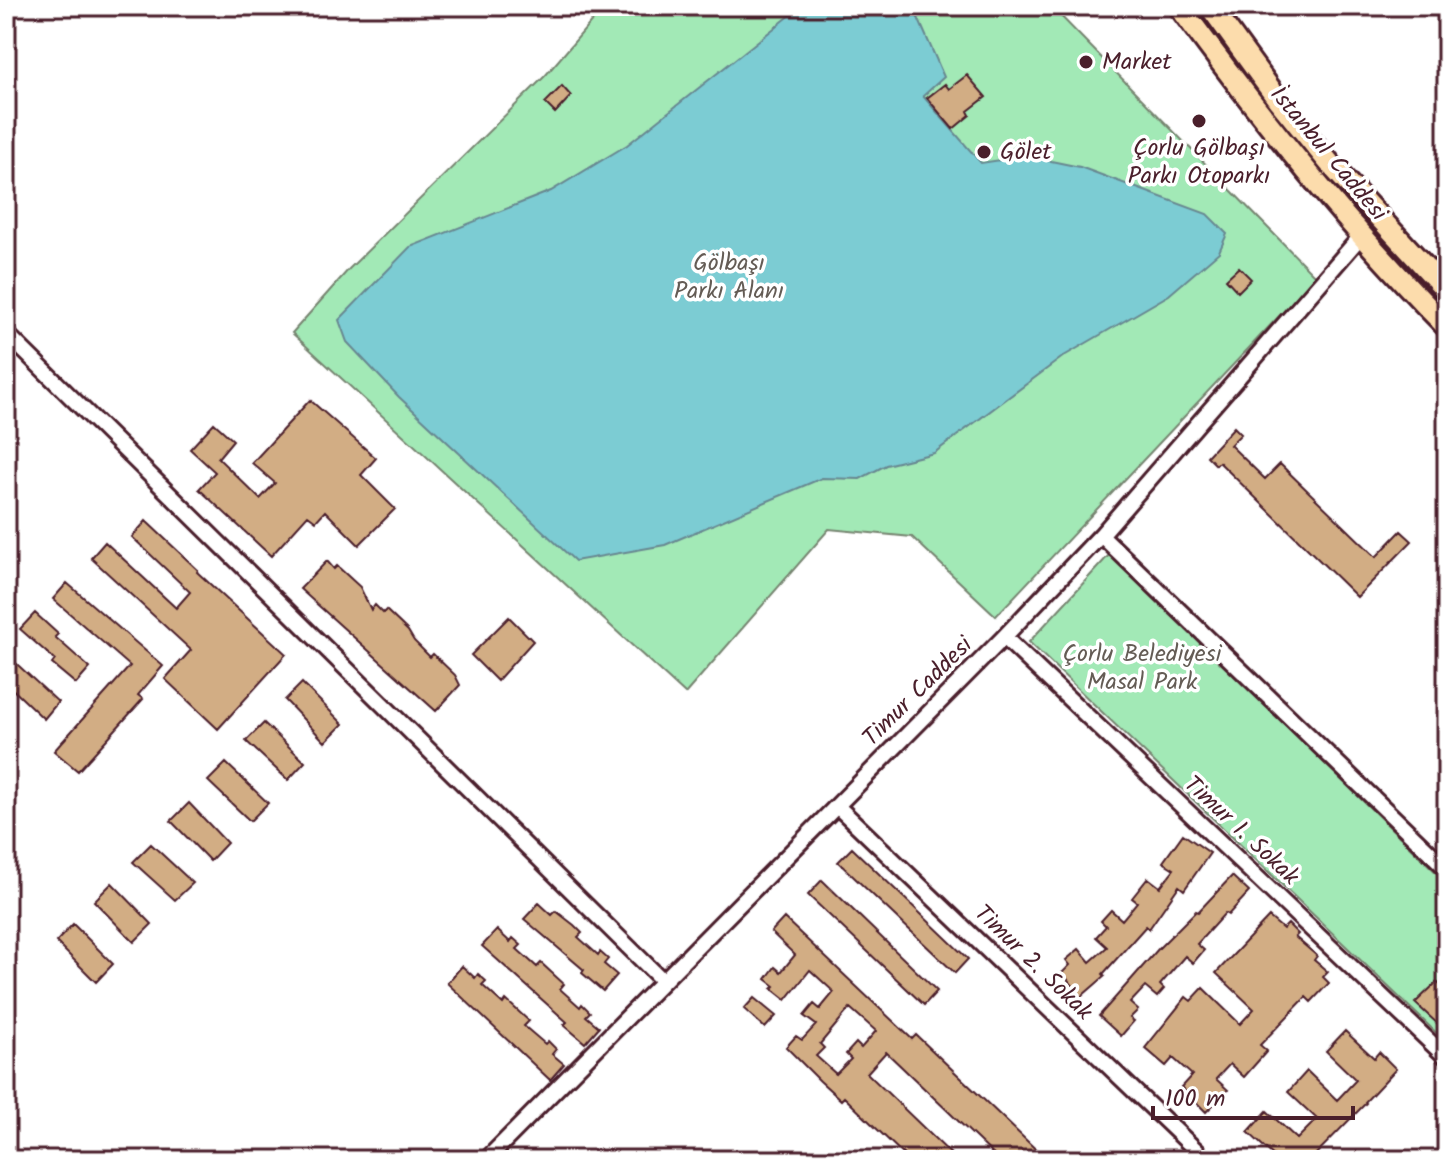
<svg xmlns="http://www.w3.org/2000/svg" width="1453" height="1166" font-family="Kalam,sans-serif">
	<rect width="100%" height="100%" fill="#fff"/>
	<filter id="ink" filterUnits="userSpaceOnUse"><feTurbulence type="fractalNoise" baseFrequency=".0125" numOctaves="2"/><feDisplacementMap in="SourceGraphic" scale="16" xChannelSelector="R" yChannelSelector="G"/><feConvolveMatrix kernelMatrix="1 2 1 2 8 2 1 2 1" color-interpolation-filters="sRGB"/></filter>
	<g filter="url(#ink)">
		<path fill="#a2e9b6" stroke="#768470" stroke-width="2" d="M605,6H1051L1316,277L996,616L912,537L829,529L685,694L292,333L349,269L545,76Z
			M1110,554L1447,883V1043L1029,642Z"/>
		<path fill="#7bccd3" stroke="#678790" stroke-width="2" d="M802,6H919L916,13L944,77L923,96L981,163L1027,156L1080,167L1207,214L1227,234L1219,252L1169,295L1064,356L934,453L886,465L860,479L822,478L665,545L575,561L399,397L347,342L339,320L410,247L551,191L627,145Z"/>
		<path fill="#d2ad84" stroke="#4a1f2b" stroke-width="2" fill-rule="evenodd" d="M967,75L986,97L968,111L970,115L953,129L927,98L945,84L949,89Z
			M562,86L571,96L555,113L545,103Z
			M1239,267L1251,279L1238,292L1226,279Z
			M310,400L376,458L361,475L395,509L359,545L325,511L316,521L308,515L271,556L199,489L215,472L190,449L214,423L233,440L218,458L260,499L275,483L252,463Z
			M1234,427L1241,434L1230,445L1265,479L1280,464L1376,557L1401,531L1412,541L1357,597L1219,462L1216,465L1207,456Z
			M146,521L198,570L197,572L286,654L218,729L165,679L191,650L91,558L105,542L176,608L190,592L132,537Z
			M327,561L334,569L337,566L360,587L371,610L375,605L383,613L386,610L408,631L414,641L430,657L433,654L455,675L460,685L436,711L300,589Z
			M67,583L163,666L138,695L143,699L78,771L54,751L130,666L53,599Z
			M35,613L58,634L55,637L90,668L76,684L52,664L55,660L20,629Z
			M509,617L533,641L497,681L471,655Z
			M6,654L58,702L44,719L6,683Z
			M302,683L343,724L325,742L285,700Z
			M264,723L305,762L288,780L246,741Z
			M226,763L268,803L250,821L208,781Z
			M189,803L227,843L210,861L171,821Z
			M1183,834L1210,853L1184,890L1179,886L1149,929L1146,926L1103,974L1105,976L1076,1001L1068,992L1074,987L1062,973L1070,965L1066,960L1079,949L1090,962L1107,947L1096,937L1106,926L1101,921L1111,910L1122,920L1137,902L1132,898L1148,878L1160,887L1174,869L1163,862Z
			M151,844L193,883L175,900L133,862Z
			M852,848L968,959L955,973L838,862Z
			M1232,876L1249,892L1228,915L1225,913L1197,944L1204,950L1193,963L1185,956L1160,985L1164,989L1157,997L1145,987L1130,1003L1138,1010L1130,1018L1134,1021L1121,1036L1099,1016L1159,948L1196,911L1198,912Z
			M822,880L937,991L924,1005L808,895Z
			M112,883L152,924L134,942L94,901Z
			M539,903L552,915L556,911L574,925L582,933L578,937L598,955L600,952L608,959L604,964L617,975L603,991L582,973L584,970L524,919Z
			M1269,917L1283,929L1288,924L1298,934L1295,937L1317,956L1314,960L1328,972L1323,977L1329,983L1311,1002L1306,997L1260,1045L1267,1051L1244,1077L1230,1064L1216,1079L1228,1090L1206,1112L1181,1087L1192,1075L1173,1058L1166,1066L1145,1048L1186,997L1191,1001L1203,988L1240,1024L1254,1009L1216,973Z
			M784,918L912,1039L916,1035L1047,1160H999L886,1052L867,1073L957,1160H909L844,1097L841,1100L820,1081L786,1047L796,1036L802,1040L816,1025L804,1016L814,1004L820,1009L834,992L810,970L786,1000L772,989L775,986L766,979L775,967L781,972L795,955L771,932ZM850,1008L876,1031L861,1048L856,1043L846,1054L851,1059L836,1074L816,1056L824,1048L820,1044Z
			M73,924L113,964L96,982L56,942Z
			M497,930L510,942L513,938L521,945L517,949L537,967L541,963L564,984L560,989L580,1007L582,1004L590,1012L586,1016L599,1027L585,1043L564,1025L567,1022L482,946Z
			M462,966L475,978L478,974L486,981L482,985L503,1004L506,1000L529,1021L524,1026L545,1044L548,1041L556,1049L552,1054L564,1064L550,1080L447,983Z
			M1437,982L1447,992V1020L1440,1026L1415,1003Z
			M754,998L776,1016L765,1028L744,1009Z
			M1345,1031L1374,1058L1379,1052L1396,1069L1365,1102L1366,1103L1310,1160H1278L1248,1132L1267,1111L1297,1139L1317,1119L1288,1092L1307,1071L1337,1100L1356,1080L1326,1051Z"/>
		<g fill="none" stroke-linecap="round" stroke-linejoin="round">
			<defs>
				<path id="minor" d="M6,333L663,981
					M1101,535L1447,869
					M1004,637L1447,1058
					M837,806L1198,1152
					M486,1160L1004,637L1101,535L1361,236"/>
				<path id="highway" d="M1179,6C1262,119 1348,227 1447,327
					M1210,6L1279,101L1331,165L1447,291"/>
			</defs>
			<use href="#minor" stroke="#4a1f2b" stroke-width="20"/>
			<use href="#highway" stroke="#4a1f2b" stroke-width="26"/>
			<use href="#minor" stroke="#fff" stroke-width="14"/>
			<use href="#highway" stroke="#fcdcac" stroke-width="20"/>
		</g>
	</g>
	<g fill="#4a1f2b" stroke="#fff" stroke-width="3">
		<circle cx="1086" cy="62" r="8"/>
		<circle cx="1199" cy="121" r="8"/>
		<circle cx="984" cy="152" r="8"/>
	</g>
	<g text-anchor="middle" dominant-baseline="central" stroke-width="7" stroke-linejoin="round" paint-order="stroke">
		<g font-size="24" fill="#4a1f2b" stroke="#fff" text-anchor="start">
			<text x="1102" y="62">Market</text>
			<text x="1199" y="148" text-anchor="middle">Çorlu Gölbaşı<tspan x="1199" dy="28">Parkı Otoparkı</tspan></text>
			<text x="1000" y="152">Gölet</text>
		</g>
		<g font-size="24" fill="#4a1f2b" stroke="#fff">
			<text transform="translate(1328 154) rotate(50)">İstanbul Caddesi</text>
			<text transform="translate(918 692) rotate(-45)">Timur Caddesi</text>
			<text transform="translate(1241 831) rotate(43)">Timur 1. Sokak</text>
			<text transform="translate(1033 963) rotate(44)">Timur 2. Sokak</text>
		</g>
		<g font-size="24" fill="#645c55" stroke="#fff">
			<text x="729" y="263">Gölbaşı<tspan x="729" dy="28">Parkı Alanı</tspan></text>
			<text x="1142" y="654">Çorlu Belediyesi<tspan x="1142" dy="28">Masal Park</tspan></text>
		</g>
	</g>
	<rect width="1453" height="1166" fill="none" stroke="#fff" stroke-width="32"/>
	<rect x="16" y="16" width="1421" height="1134" fill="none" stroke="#4a1f2b" stroke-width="3" filter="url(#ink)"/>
	<path d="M1153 1106v12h200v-12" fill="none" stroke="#4a1f2b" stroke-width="4"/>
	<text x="1165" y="1106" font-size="24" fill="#4a1f2b" stroke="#ffffff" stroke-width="6" paint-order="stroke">100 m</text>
</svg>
